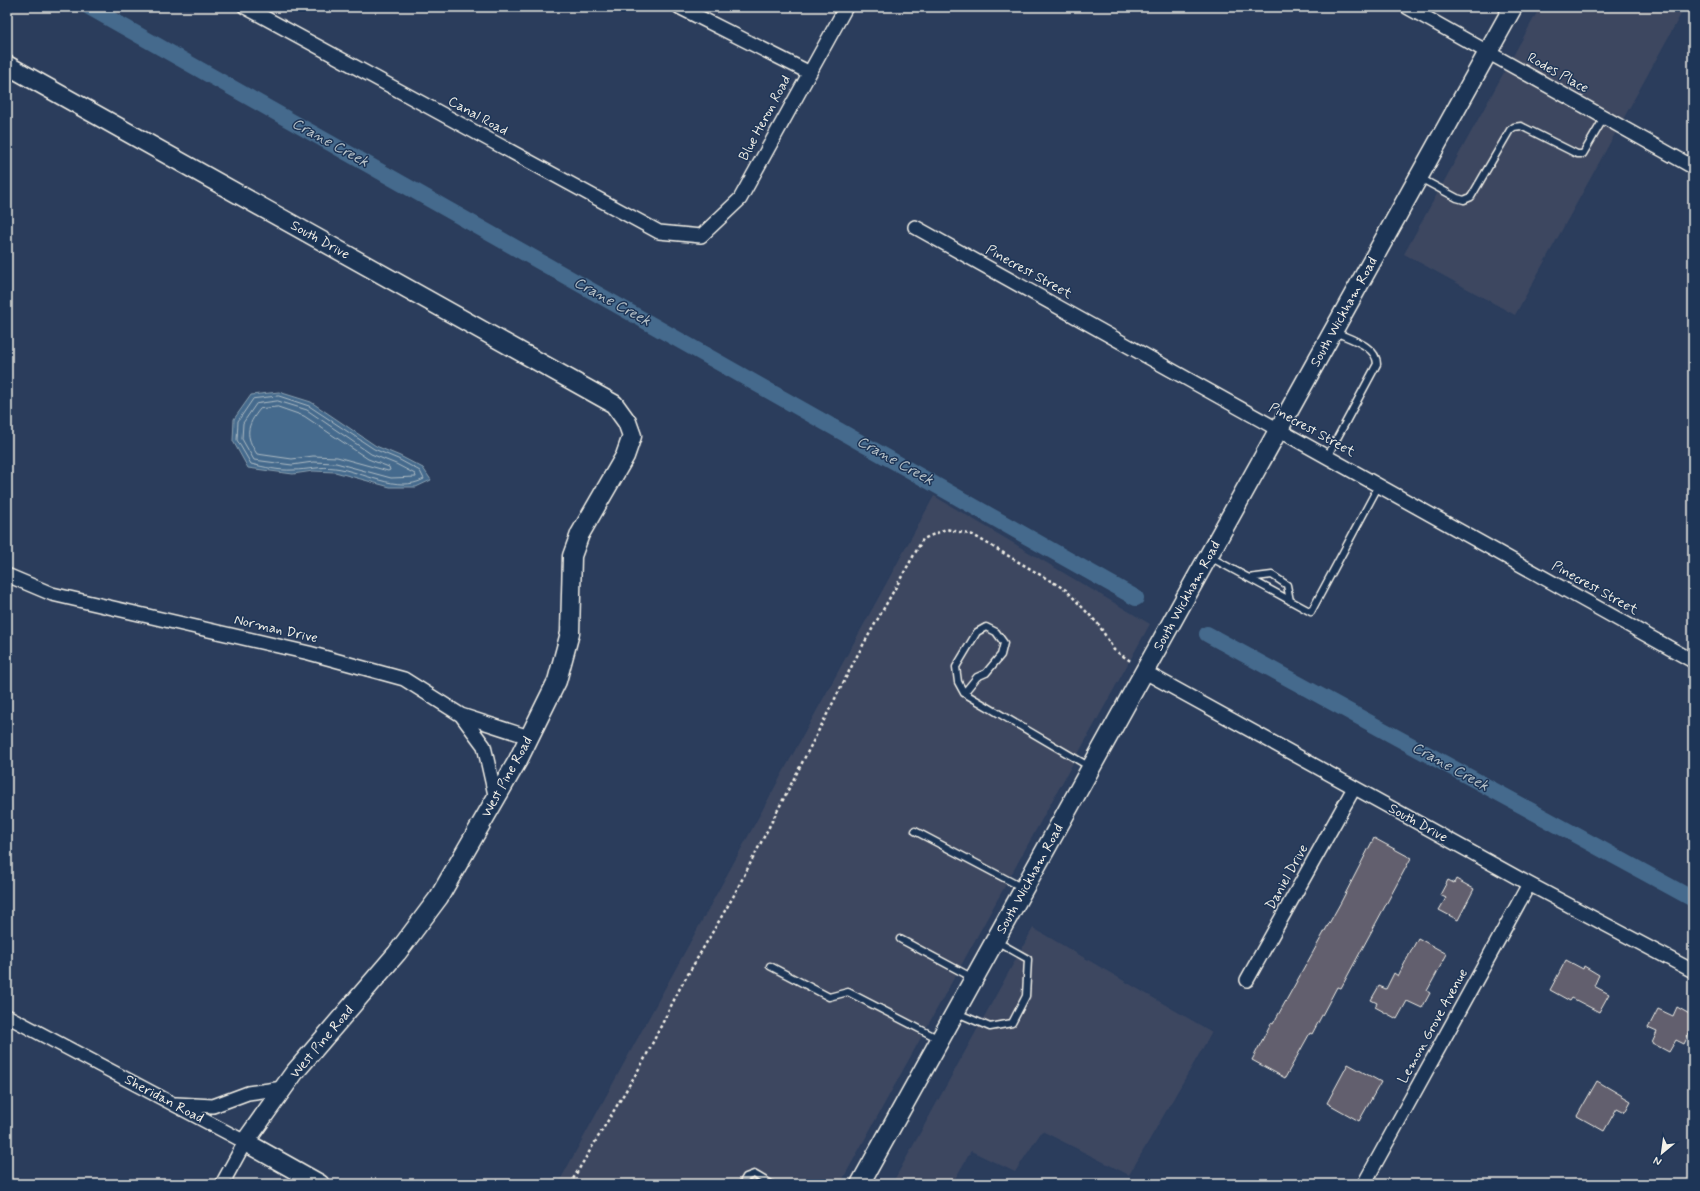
<svg xmlns="http://www.w3.org/2000/svg" width="1700" height="1191" font-family="Mynerve,sans-serif">
	<rect width="100%" height="100%" fill="#2b3d5c"/>
	<filter id="ink" filterUnits="userSpaceOnUse"><feTurbulence type="fractalNoise" baseFrequency=".025" numOctaves="2"/><feDisplacementMap in="SourceGraphic" scale="8" xChannelSelector="R" yChannelSelector="G"/><feConvolveMatrix kernelMatrix="1 2 1 2 8 2 1 2 1" color-interpolation-filters="sRGB"/></filter>
	<g filter="url(#ink)">
		<path fill="#3c4761" d="M1540,7H1685L1515,315L1404,254Z
			M934,496L1150,624L840,1184H558Z
			M1033,928L1212,1032L1129,1175L1042,1131L1015,1172L971,1151L952,1184H892Z"/>
		<path fill="#456b8d" stroke="#8ba1b1" d="M279,392L311,402L376,446L400,456L423,468L431,480L416,487H390L335,472L313,471L293,474L248,468L233,441L234,419L251,395Z"/>
		<g fill="none" stroke-linecap="round" stroke-linejoin="round">
			<path stroke="#aebbc4" stroke-width="1" d="M279,396L309,406L374,449L398,459L420,471L424,479C398,494 362,471 335,468C320,466 308,470 293,470C279,471 264,467 251,464L237,440L238,421L253,399Z
				M278,401L307,410L371,454L396,464L415,474L416,477L391,478L336,463L313,462L292,465L254,460L242,439L243,423L256,404Z
				M278,407L304,416L368,459L389,467L390,470L388,471L337,457L313,456L292,459L257,454C245,436 246,426 260,409Z"/>
			<path stroke="#456b8d" stroke-width="16" d="M89,7L1136,598
				M1207,634L1693,899"/>
		</g>
		<path fill="#625f6e" stroke="#f4f1e8" d="M1374,838L1411,858L1341,988L1337,987L1312,1034L1310,1033L1285,1078L1252,1060L1271,1023L1273,1024L1341,902Z
			M1456,879L1474,889L1458,920L1439,910L1446,898L1440,895L1448,880L1454,883Z
			M1418,938L1447,954L1427,991L1430,993L1422,1008L1407,1001L1397,1019L1375,1007L1377,1003L1371,1000L1379,986L1386,989L1394,973L1398,976Z
			M1566,960L1583,969L1584,966L1599,975L1594,986L1609,994L1599,1012L1572,998L1570,1001L1550,990Z
			M1677,1007L1693,1016V1026L1684,1044L1676,1040L1669,1052L1652,1043L1657,1032L1648,1028L1658,1009L1673,1016Z
			M1348,1064L1381,1082L1359,1121L1327,1103Z
			M1597,1081L1631,1101L1625,1112L1617,1108L1604,1131L1577,1116Z"/>
		<g fill="none" stroke-linecap="round" stroke-linejoin="round">
			<defs>
				<path id="lane" d="M1420,178L1457,198L1464,200L1471,197L1510,130L1514,127L1521,126L1577,154H1583L1604,118
					M1327,457L1377,364C1377,346 1350,339 1335,332
					M1210,557L1311,612L1379,485
					M1248,578L1272,575L1287,585L1290,601
					M964,693L977,677L986,673L1001,655L1004,643L996,632L986,627L977,632L956,667L958,682L964,693L1090,767
					M915,831L1023,888
					M900,939L973,978
					M770,966L829,997L848,992L939,1039
					M957,1013L990,1027L1012,1023L1026,996L1028,959L996,941
					M742,1184L746,1177L754,1174L771,1184"/>
				<path id="street" d="M245,7L659,232L701,236L740,199L846,7
					M679,7L808,72
					M1407,7L1693,167
					M915,227L1693,661
					M7,575L52,594L309,653L404,679L461,715L529,737
					M1145,672L1529,884L1693,971
					M461,715L484,746L496,799
					M1247,980L1354,788
					M7,1016L245,1142L222,1184
					M176,1104L213,1106L248,1093L283,1088
					M1364,1184L1529,884"/>
				<path id="secondary" d="M7,65L614,404L627,422L632,436L625,456L580,534L572,556L570,633L557,681L518,760L439,897L397,953L294,1073L245,1142L320,1184
					M860,1184L1513,7"/>
			</defs>
			<use href="#lane" stroke="#f4f1e8" stroke-width="9"/>
			<use href="#street" stroke="#f4f1e8" stroke-width="16"/>
			<use href="#secondary" stroke="#f4f1e8" stroke-width="21"/>
			<path stroke="#f4f1e8" stroke-width="2.5" stroke-dasharray="3 3" stroke-linecap="butt" d="M570,1184L643,1062L680,988L733,897L858,654L923,539L946,529L973,535L1066,590L1099,625L1114,650L1132,662"/>
			<use href="#lane" stroke="#1d3557" stroke-width="6"/>
			<use href="#street" stroke="#1d3557" stroke-width="13"/>
			<use href="#secondary" stroke="#1d3557" stroke-width="18"/>
		</g>
	</g>
	<g text-anchor="middle" dominant-baseline="central" stroke-width="3" stroke-linejoin="round" paint-order="stroke">
		<g font-size="14" fill="#f4f1e8" stroke="#1d3557">
			<text transform="translate(1558 73) rotate(29)">Rodes Place</text>
			<text transform="translate(478 116) rotate(29)">Canal Road</text>
			<text transform="translate(765 118) rotate(-62)">Blue Heron Road</text>
			<text transform="translate(320 240) rotate(29)">South Drive</text>
			<text transform="translate(1029 272) rotate(29)">Pinecrest Street</text>
			<text transform="translate(1344 312) rotate(-61)">South Wickham Road</text>
			<text transform="translate(1312 430) rotate(29)">Pinecrest Street</text>
			<text transform="translate(1595 588) rotate(29)">Pinecrest Street</text>
			<text transform="translate(1187 596) rotate(-61)">South Wickham Road</text>
			<text transform="translate(276 629) rotate(13)">Norman Drive</text>
			<text transform="translate(507 777) rotate(-61)">West Pine Road</text>
			<text transform="translate(1418 823) rotate(29)">South Drive</text>
			<text transform="translate(1287 877) rotate(-61)">Daniel Drive</text>
			<text transform="translate(1030 879) rotate(-61)">South Wickham Road</text>
			<text transform="translate(1433 1026) rotate(-61)">Lemon Grove Avenue</text>
			<text transform="translate(322 1042) rotate(-50)">West Pine Road</text>
			<text transform="translate(164 1099) rotate(28)">Sheridan Road</text>
		</g>
		<g font-size="15" font-style="italic" fill="#b7c2c8" stroke="#1d3557">
			<text transform="translate(330 143) rotate(29)">Crane Creek</text>
			<text transform="translate(612 302) rotate(29)">Crane Creek</text>
			<text transform="translate(895 461) rotate(29)">Crane Creek</text>
			<text transform="translate(1450 767) rotate(29)">Crane Creek</text>
		</g>
	</g>
	<rect width="1700" height="1191" fill="none" stroke="#1d3557" stroke-width="24"/>
	<rect x="12" y="12" width="1676" height="1167" fill="none" stroke="#f4f1e8" stroke-width="1.5" filter="url(#ink)"/>
	<g transform="translate(1662 1153) rotate(209)" stroke="#1d3557" stroke-width="3" paint-order="stroke">
	<path d="M0-3L7 15L0 10L-7 15Z" fill="#f4f1e8"/>
	<text y="-6" font-size="11" font-weight="bold" text-anchor="middle" fill="#f4f1e8">N</text>
	</g>
</svg>
